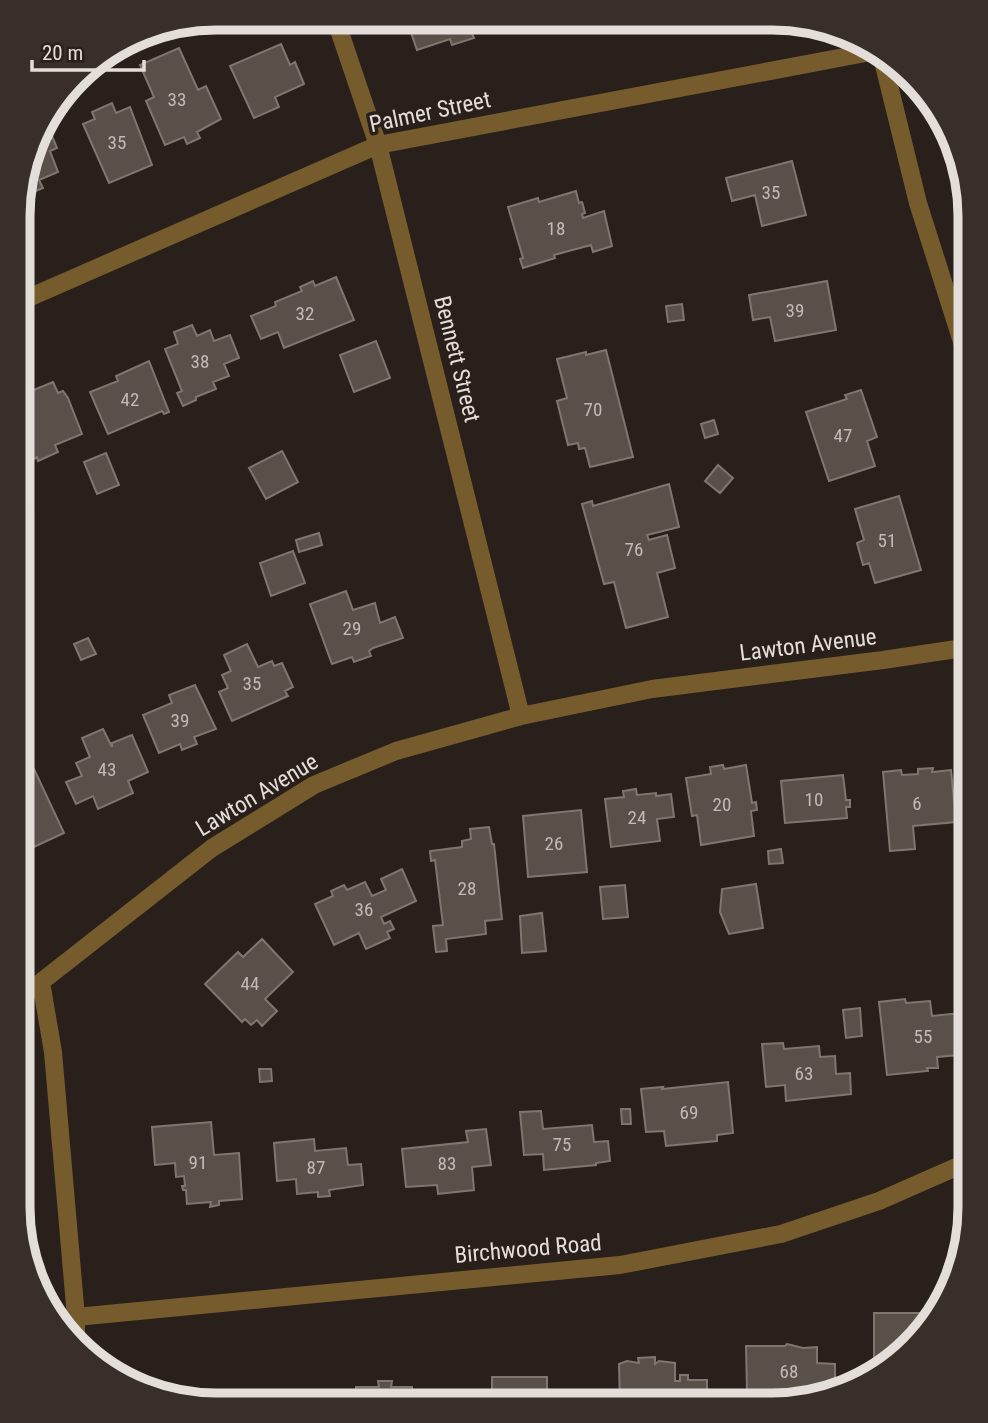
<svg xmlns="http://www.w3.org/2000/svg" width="988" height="1423" font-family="'Roboto Condensed',sans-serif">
	<rect width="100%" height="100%" fill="#29201b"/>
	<path fill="#59504a" stroke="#7f766f" stroke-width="2" d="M406,18H498V19L471,31L474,38L452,45L450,39L417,50Z
		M281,44L290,65L295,62L304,84L275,97L279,107L254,118L230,66Z
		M179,48L198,90L206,86L221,119L197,132L200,138L187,144L184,137L165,145L146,101L154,97L140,65Z
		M112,103L116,113L130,107L152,165L109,183L83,124L95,119L92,112Z
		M44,117L57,148L50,151L58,172L39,180L43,188L19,198V189Z
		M792,161L806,215L762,226L755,195L732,201L726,178Z
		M576,191L579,203L582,202L583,205L585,213L582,214L583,218L604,211L612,246L593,252L591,245L554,255L555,258L523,268L520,259L523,258L508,207L538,198L539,202Z
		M336,277L354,320L284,348L278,332L261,339L251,316L276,306L275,302L302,291L300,287L313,281L315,286Z
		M827,281L836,330L775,341L770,317L753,320L749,295Z
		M682,304L684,320L668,322L666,306Z
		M192,325L197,336L210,330L214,341L230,335L239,358L224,364L229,376L213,382L216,389L196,397V400L183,406L177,393L182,391L165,349L178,344L174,332Z
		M376,341L390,378L354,392L340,355Z
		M606,350L633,457L590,467L585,448L579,449L578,443L568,445L557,401L567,398L557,359L586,352V355Z
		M149,361L169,412L164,414L162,411L108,434L90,392L118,381L116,376Z
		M53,382L58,393L63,391L68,398L82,434L55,445L58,452L38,461L37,457L34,459L32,455L29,456L19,430V396Z
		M861,390L877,437L867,441L875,466L829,481L806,412L847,399L845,395Z
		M714,420L718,434L705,438L701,424Z
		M282,451L298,482L266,499L249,468Z
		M106,453L119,485L97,494L84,462Z
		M718,465L733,478L720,493L705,481Z
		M669,484L679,527L647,535L649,540L667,535L675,568L657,573L668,617L626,628L614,582L604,584L582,504L592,501L593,506Z
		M899,496L921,570L875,583L869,563L863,565L857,543L864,540L855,509Z
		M319,533L322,545L299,552L296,540Z
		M293,551L305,583L271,596L260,563Z
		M346,591L353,610L375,603L380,623L395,617L403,638L373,648L369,651L371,656L354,662L352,657L332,664L310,604Z
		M88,638L96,654L81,660L74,644Z
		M247,644L258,667L272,661L274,666L282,663L293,687L285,691L288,696L232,721L219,692L228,688L222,675L231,671L224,655Z
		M18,679L30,704L18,709Z
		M195,685L216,729L194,737L197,744L182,750L180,744L159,753L143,715L172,703L169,695Z
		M103,729L112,747V743L132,735L148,772L128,781L133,793L98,809L93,796L76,804L66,782L82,776L76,763L90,757L82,738Z
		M723,765L724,769L746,765L752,803L756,802L757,810L751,811L754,836L701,845L697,815L692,816L686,778L711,774L710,767Z
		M933,768L932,772L951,770L956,822L913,826L915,849L890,851L883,772L901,770L902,775L918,774V769Z
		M34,769L64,833L23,852H18V776Z
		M843,775L846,800H850V807H846L847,818L785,823L781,781Z
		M636,789L637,795L656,793V796L671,794L674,817L657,819L660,841L611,847L605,799L624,797L623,791Z
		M581,810L587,872L528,877L523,816Z
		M489,827L492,844H494L502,919L485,921L486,934L446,939L447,951L436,952L433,926L443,925L435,860L431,861L430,851L462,847V841L471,839L470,829Z
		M781,849L783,863L769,864L768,851Z
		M402,869L416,901L381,917L384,924L390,921L394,929L387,932L390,938L366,949L359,933L334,945L315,904L333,896L331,891L344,885L347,890L365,882L372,896L386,890L381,879Z
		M756,884L763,928L729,934L720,912L722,889Z
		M625,885L628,917L603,919L600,887Z
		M542,913L546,951L522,953L520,916Z
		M262,939L293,972L265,999L277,1011L262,1026L257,1020L251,1025L245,1019L242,1022L205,984L238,952L243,957Z
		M905,999L906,1003L930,1001L932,1016L970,1012V1054L937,1057L938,1068H927L928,1071L887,1075L879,1002Z
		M860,1008L862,1036L846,1038L843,1010Z
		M783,1043L784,1049L819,1046L820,1057L835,1056L836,1074L850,1073L851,1094L786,1101L785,1085L766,1087L762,1044Z
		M259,1069H271L272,1081L260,1082Z
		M728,1082L733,1133L717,1135V1141L666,1146L664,1131L646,1132L641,1089L663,1087L662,1089Z
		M621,1109H630L631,1124H622Z
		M541,1111L543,1129L592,1125L594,1142L608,1141L610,1161L596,1163V1165L544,1170L543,1154L524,1155L520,1112Z
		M211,1122L214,1155L239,1153L242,1199L219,1201V1205L210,1207L211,1202L187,1204L186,1190H183L182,1186H185L184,1176L176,1177L175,1163L155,1165L152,1127Z
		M486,1129L491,1165L472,1167L474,1190L438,1194L437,1185L406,1187L402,1149L468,1142L466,1131Z
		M314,1139L315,1151L346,1148L348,1165L361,1164L363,1185L329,1190L330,1196L318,1197V1192L297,1194L296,1179L277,1181L274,1143Z
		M874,1313H929V1325L892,1357L874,1358Z
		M787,1344L803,1348L817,1347V1363L835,1364V1391L815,1396V1392H747L746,1346H785Z
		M655,1357V1364L659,1361L675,1363V1381H680V1375H688V1380H707V1405H620L619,1364L627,1361L639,1363L638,1358Z
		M492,1377H547V1394H579V1405H492Z
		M378,1381H392L391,1387H412V1403L444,1402V1405L356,1404V1387H379Z"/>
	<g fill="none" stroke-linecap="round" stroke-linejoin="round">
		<path stroke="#765c2d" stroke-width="18" d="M335,18L378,145L521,716
			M881,53L918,203L970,367
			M19,302L378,145L876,51
			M41,982L53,1052L76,1317V1341
			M18,1000L212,848L314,785L396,751L521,716L652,689L883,660L970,647
			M76,1317L620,1265L781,1234L879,1201L970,1161"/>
	</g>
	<g text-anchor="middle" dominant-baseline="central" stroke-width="7" stroke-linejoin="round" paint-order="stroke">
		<g font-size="19" fill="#c1bab7">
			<text x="177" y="99">33</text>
			<text x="117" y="142">35</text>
			<text x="771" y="192">35</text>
			<text x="556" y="228">18</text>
			<text x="795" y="310">39</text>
			<text x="305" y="313">32</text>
			<text x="200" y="361">38</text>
			<text x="130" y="399">42</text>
			<text x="593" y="409">70</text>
			<text x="843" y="435">47</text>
			<text x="887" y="540">51</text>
			<text x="634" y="549">76</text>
			<text x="352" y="628">29</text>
			<text x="252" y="683">35</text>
			<text x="180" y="720">39</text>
			<text x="107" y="769">43</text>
			<text x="814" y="799">10</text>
			<text x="917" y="803">6</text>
			<text x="722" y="804">20</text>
			<text x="637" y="817">24</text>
			<text x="554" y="843">26</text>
			<text x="467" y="888">28</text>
			<text x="364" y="909">36</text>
			<text x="250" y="983">44</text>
			<text x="923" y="1036">55</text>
			<text x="804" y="1073">63</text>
			<text x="689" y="1112">69</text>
			<text x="562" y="1144">75</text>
			<text x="198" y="1162">91</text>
			<text x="447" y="1163">83</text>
			<text x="316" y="1167">87</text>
			<text x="789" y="1371">68</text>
		</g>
		<g font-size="23" fill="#e4dedb" stroke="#29201b">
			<text transform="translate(430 112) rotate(-12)">Palmer Street</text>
			<text transform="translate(457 359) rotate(76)">Bennett Street</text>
			<text transform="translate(808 645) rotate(-7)">Lawton Avenue</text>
			<text transform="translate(257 795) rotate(-31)">Lawton Avenue</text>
			<text transform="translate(528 1249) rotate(-5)">Birchwood Road</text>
		</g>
	</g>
	<path d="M0 0H988V1423H0ZM216 30H772A186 186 0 0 1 958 216V1207A186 186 0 0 1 772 1393H216A186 186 0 0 1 30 1207V216A186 186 0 0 1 216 30Z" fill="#382f2a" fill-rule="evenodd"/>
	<path fill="none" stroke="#e4dedb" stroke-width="9" d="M216 30H772A186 186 0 0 1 958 216V1207A186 186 0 0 1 772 1393H216A186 186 0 0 1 30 1207V216A186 186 0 0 1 216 30Z"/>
	<path d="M32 60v10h112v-10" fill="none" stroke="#e4dedb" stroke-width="3.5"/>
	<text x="42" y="60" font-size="21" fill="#e4dedb" stroke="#29201b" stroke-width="5" paint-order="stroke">20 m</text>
</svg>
